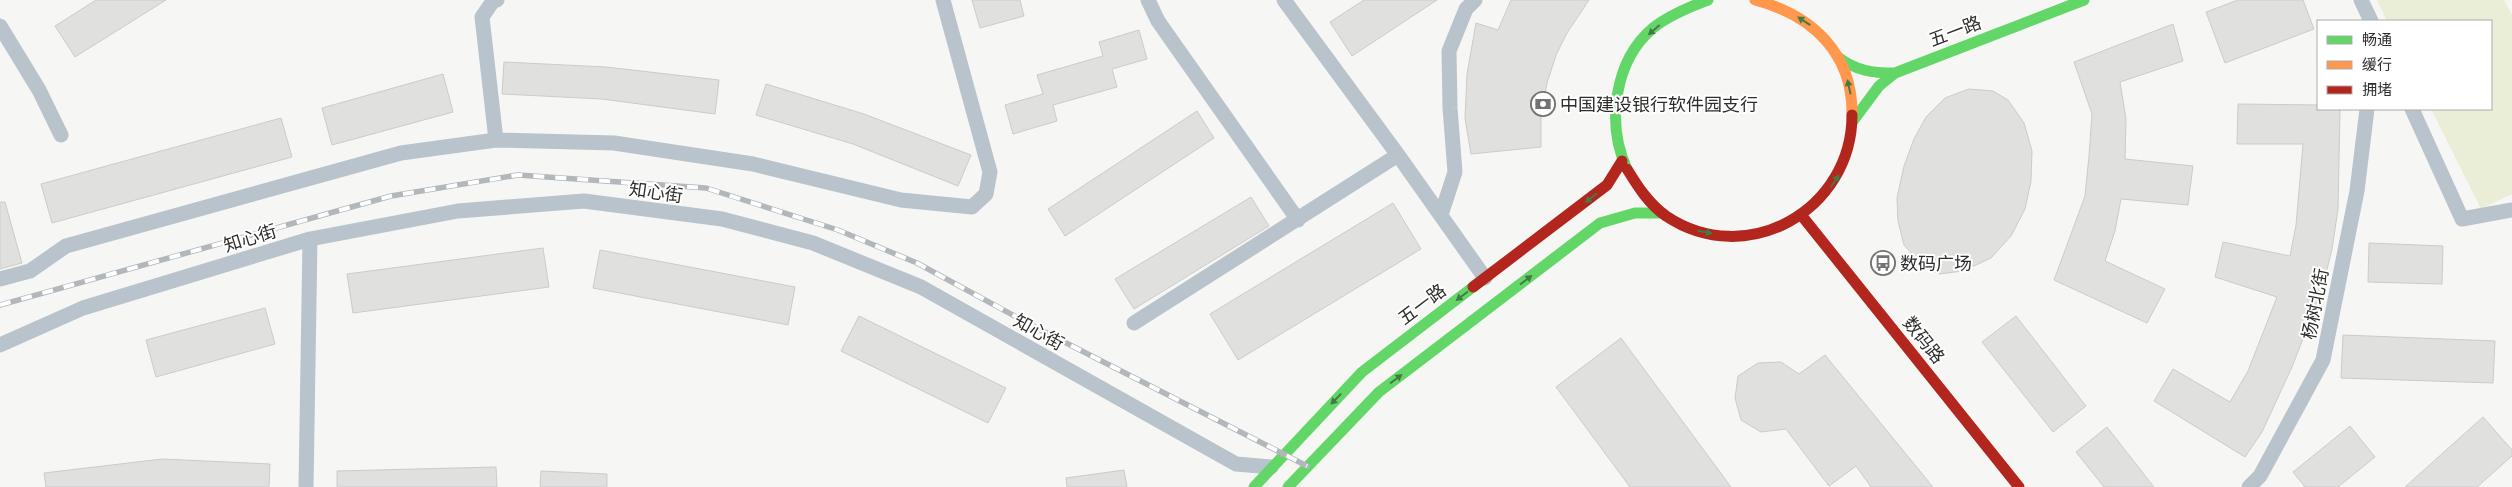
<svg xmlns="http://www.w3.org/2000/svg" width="2512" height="487" font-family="'DejaVu Sans','Noto Sans SC',sans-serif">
	<rect width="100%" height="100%" fill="#f6f7f4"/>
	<path fill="#ebeed7" d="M2377,0H2504L2512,15V194L2481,209L2431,109H2491V21H2387Z"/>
	<path fill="#e0e0df" stroke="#cbccca" d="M96,0H166L75,57L55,26Z
		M972,0H1020L1024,16L980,28Z
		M1364,0H1437L1352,56L1330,22Z
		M1511,0H1589L1567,33L1556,55L1547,83L1541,117V147L1471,154L1465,118L1467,74L1476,23L1498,30Z
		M2238,0H2303L2314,29L2225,63L2206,12Z
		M2173,24L2183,61L2120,82L2126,119L2125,159L2193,166L2188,205L2121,199L2115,231L2105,261L2165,289L2147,323L2054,280L2085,196L2089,156L2092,114L2074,62Z
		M1139,30L1147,59L1112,69L1117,87L1053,105L1057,121L1013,134L1005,105L1043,94L1037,75L1103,56L1099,42Z
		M504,62L606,67L719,80L715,114L602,99L502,94Z
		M443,74L453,112L332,145L322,108Z
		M766,84L864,114L971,155L958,186L853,144L756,115Z
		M1969,89L1993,91L2008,100L2024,123L2032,151L2031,181L2025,209L2011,236L1991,258L1963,271L1939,274L1922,265L1904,245L1898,221L1897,198L1904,166L1914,139L1926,117L1945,98Z
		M2238,104L2318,105V109H2340L2338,209L2332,249L2322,290L2292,367L2262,432L2245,457L2154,401L2173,369L2230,402L2248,371L2277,297L2215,277L2223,242L2290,256L2296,225L2303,144H2237Z
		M1197,111L1214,138L1065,236L1048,209Z
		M281,118L292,157L52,223L41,184Z
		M1251,197L1269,226L1134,309L1115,279Z
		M0,202H5L22,263L0,269Z
		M1393,203L1421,249L1238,360L1210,314Z
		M2369,243L2443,246L2442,284L2368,282Z
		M543,248L549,287L353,313L347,274Z
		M600,250L795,287L788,325L593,288Z
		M265,308L275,344L156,377L146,340Z
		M859,316L1006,388L988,423L841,351Z
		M2016,316L2086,406L2053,432L1982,342Z
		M2343,335L2495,341L2493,383L2341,378Z
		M1621,338L1731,487H1630L1556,387Z
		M1825,355L1933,487H1871L1856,466L1829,486L1786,429L1761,432L1741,420L1735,398L1738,376L1758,363L1781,362L1799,374Z
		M2483,417L2512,450V456L2477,487H2405Z
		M2350,426L2375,457L2338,487H2305L2293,472Z
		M2107,427L2154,487H2104L2076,452Z
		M162,459L270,464L269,487H46L44,473Z
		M496,467L497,487H337V471Z
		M1124,470L1127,487H1067L1066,478Z
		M541,471L607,474V487H540Z"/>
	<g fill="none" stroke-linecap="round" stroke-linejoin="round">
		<path stroke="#b8c3cc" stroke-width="15" d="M1148,0L1158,21L1298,220
			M1284,0L1398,155L1485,278
			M2361,0L2371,21
			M0,26L39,90L61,135
			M2412,109L2462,219L2512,210
			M496,140L482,17L493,1L497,0
			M1441,215L1455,172L1450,108L1449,51L1466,9L1475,0
			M0,279L30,271L66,246L401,153L496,140L614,143L753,164L901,200L972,207L986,194L990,172L943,0
			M1134,323L1398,155
			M0,345L83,308L310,239L458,211L584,201L722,219L813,243L921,287L1236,464L1271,467
			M306,487L310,239
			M2249,487L2260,476L2323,360L2357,191L2367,109"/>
		<path stroke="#63d668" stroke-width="11" d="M1838,57C1856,71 1873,73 1895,73
			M1853,121L1879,86L1895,73L2084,0
			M1627,169C1606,124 1614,61 1653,28C1669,15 1689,7 1708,0
			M1254,487L1362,372L1473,287
			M1288,487L1379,392L1600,223L1635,213H1661"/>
		<path stroke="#ff974d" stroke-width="11" d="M1755,0C1812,15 1853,53 1852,115"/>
		<path stroke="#b3261e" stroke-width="11" d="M1627,169C1638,187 1649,204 1666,216C1747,270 1852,210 1852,115
			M1802,216L2019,487
			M1473,287L1607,185L1622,161"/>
		<defs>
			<path id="rail" d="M0,305L391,196L518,175L706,188L838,230L917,263L1035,327L1307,466"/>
		</defs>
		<use href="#rail" stroke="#b2b7bb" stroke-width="5.5"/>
		<use href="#rail" stroke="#fff" stroke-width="4" stroke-dasharray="11" stroke-linecap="butt"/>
	</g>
	<defs><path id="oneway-solid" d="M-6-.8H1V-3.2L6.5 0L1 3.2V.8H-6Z" transform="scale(1.25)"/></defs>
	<g fill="#457946">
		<use href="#oneway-solid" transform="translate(1804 21) rotate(-147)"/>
		<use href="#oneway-solid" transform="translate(1654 30) rotate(139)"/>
		<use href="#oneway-solid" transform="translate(1849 87) rotate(-102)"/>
		<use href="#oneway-solid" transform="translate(1835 181) rotate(-56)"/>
		<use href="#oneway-solid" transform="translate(1591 198) rotate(141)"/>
		<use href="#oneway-solid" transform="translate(1705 232) rotate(10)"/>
		<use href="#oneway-solid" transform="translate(1526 280) rotate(-37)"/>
		<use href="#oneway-solid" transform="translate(1462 296) rotate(143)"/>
		<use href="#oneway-solid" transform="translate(1396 379) rotate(-37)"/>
		<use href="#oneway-solid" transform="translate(1336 399) rotate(134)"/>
	</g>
	<defs>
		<symbol id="bank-ring" viewBox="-11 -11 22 22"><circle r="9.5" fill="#fff" stroke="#737471" stroke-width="1.5"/><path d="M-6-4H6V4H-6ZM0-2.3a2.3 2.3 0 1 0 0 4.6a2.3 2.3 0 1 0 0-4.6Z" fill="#737471"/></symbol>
		<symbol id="bus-ring" viewBox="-11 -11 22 22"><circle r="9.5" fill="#fff" stroke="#737471" stroke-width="1.5"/><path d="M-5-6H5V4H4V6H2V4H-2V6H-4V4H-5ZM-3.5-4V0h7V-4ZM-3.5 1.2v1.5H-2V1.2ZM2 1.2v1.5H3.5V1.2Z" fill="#737471"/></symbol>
	</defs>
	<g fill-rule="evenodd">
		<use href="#bank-ring" x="1529" y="90" width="28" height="28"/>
		<use href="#bus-ring" x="1869" y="249" width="28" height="28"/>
	</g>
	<g text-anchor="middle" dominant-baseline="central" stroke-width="4" stroke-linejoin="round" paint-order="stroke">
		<g font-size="18" fill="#2d2d2b" stroke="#fff">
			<text transform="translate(1955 31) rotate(-21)">五一路</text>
			<text transform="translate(656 192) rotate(8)">知心街</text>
			<text transform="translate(250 238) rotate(-17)">知心街</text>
			<text transform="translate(1422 304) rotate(-37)">五一路</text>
			<text transform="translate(2315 304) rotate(-79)">杨树北街</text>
			<text transform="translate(1039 332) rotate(29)">知心街</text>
			<text transform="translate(1924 340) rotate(51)">数码路</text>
		</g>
		<g font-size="18" fill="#2d2d2b" stroke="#fff" text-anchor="start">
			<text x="1560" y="104">中国建设银行软件园支行</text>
			<text x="1900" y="263">数码广场</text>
		</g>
	</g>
	<rect x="2317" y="20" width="175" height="90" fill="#ffffff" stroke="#ababaa"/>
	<rect x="2327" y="36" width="25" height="8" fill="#63d668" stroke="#ababaa"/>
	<text x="2362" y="45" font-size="15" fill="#2d2d2b">畅通</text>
	<rect x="2327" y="61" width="25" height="8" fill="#ff974d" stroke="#ababaa"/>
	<text x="2362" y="70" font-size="15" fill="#2d2d2b">缓行</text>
	<rect x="2327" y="86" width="25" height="8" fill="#b3261e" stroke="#ababaa"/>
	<text x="2362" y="95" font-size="15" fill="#2d2d2b">拥堵</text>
</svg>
